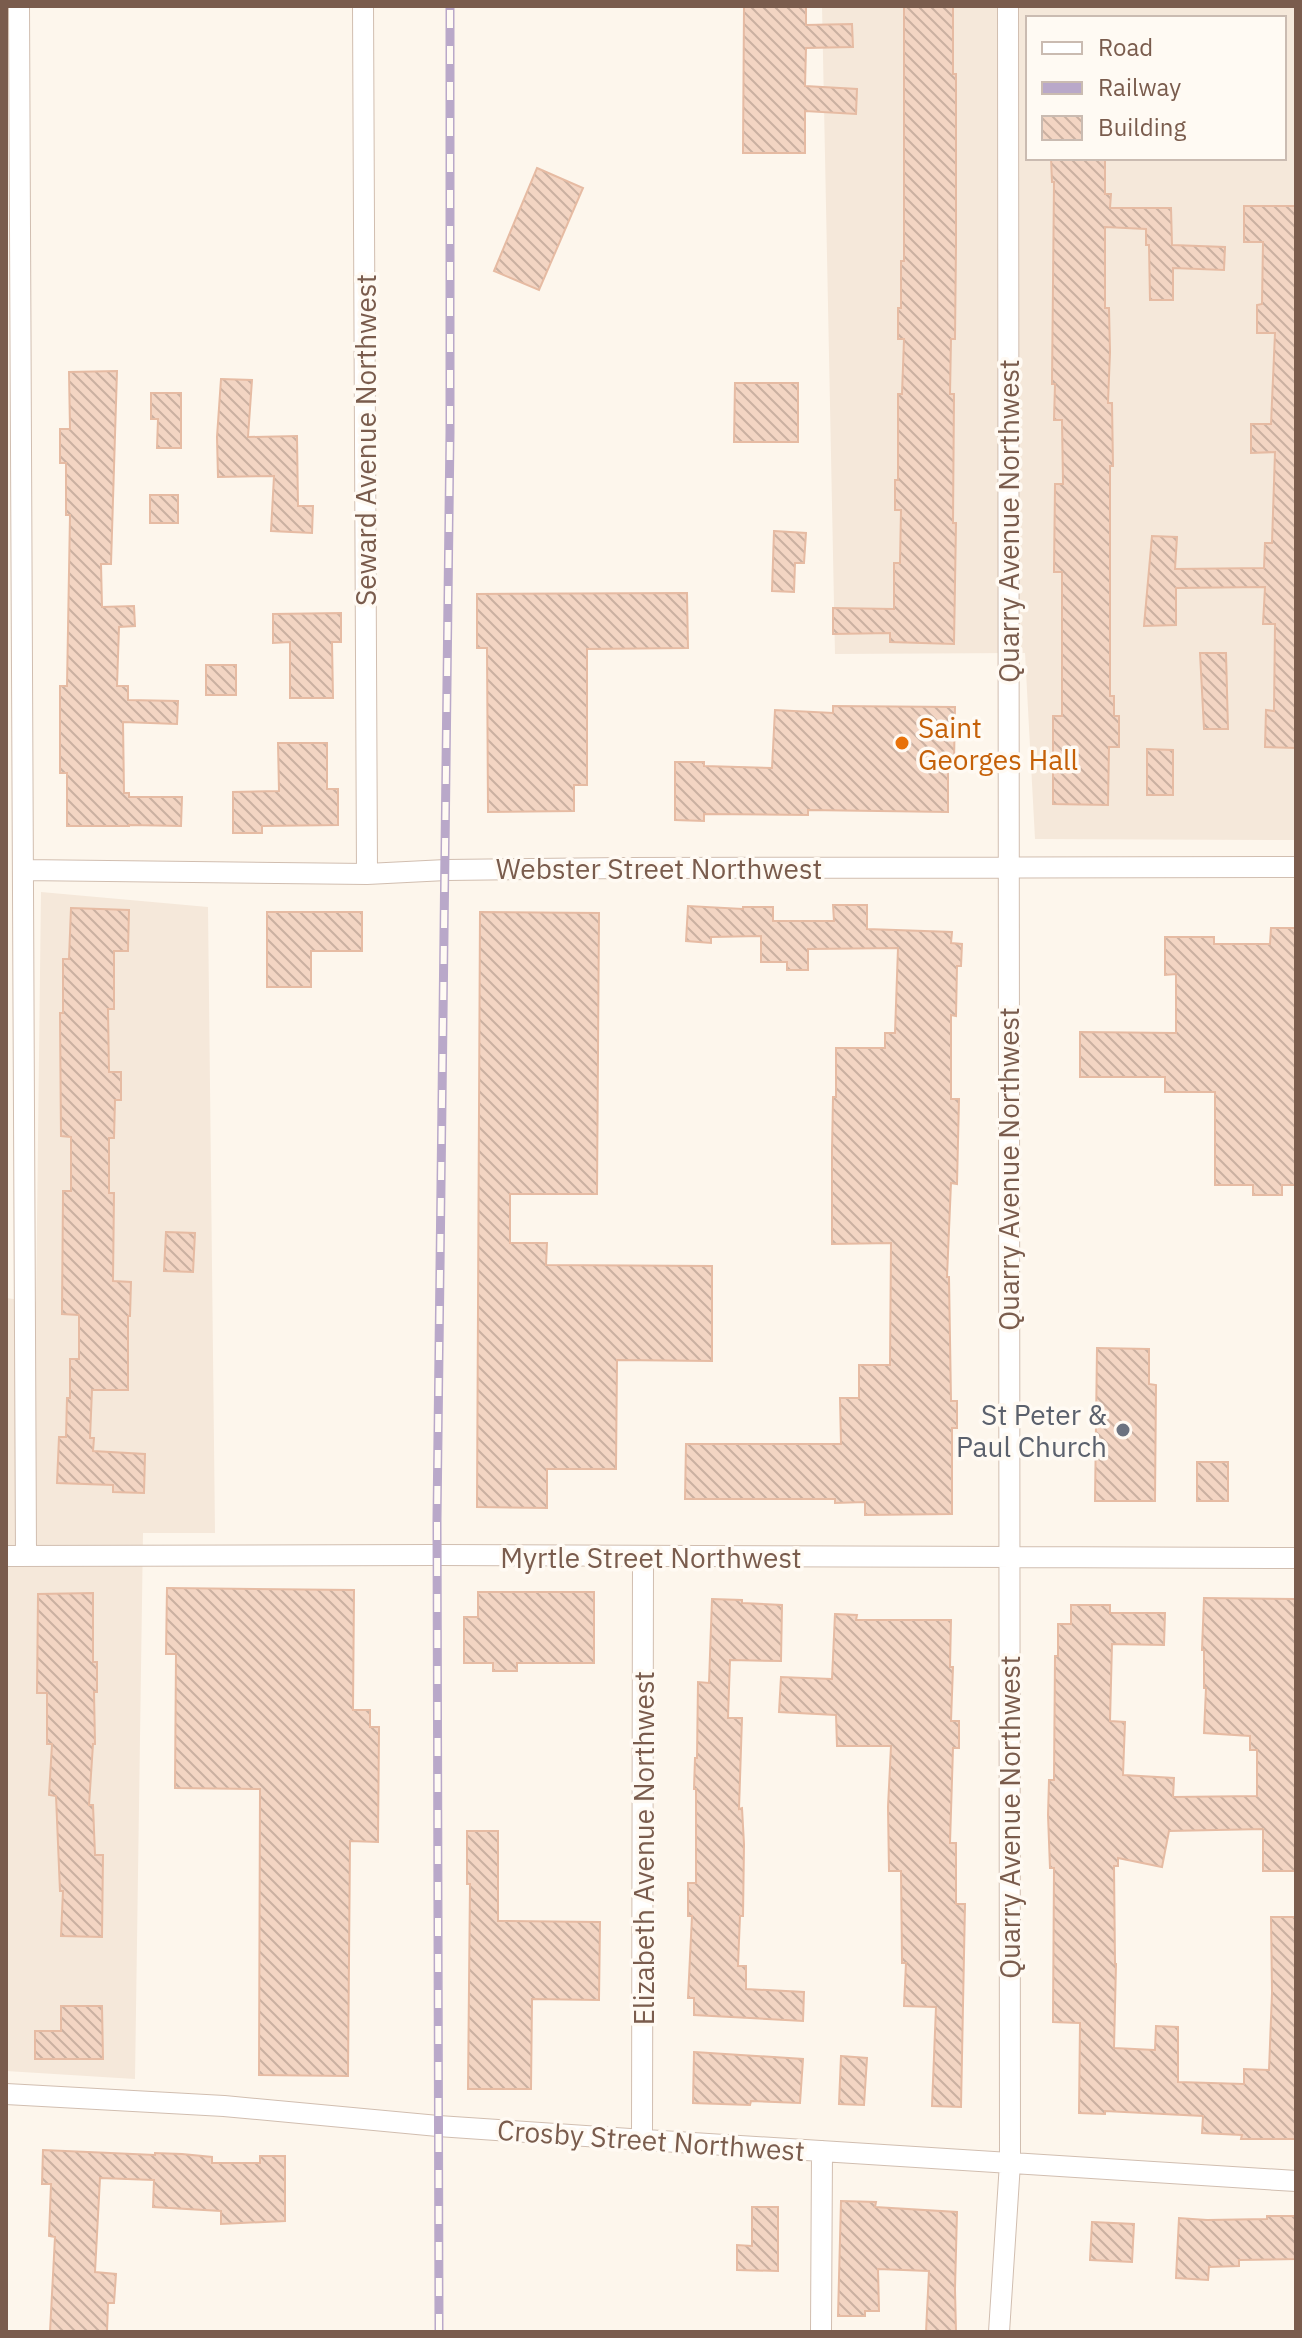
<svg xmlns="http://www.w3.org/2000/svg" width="1302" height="2338" font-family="'IBM Plex Sans',sans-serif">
	<defs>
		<pattern id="building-back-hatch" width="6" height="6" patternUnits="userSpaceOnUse" patternTransform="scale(2)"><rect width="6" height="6" fill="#f3d5c3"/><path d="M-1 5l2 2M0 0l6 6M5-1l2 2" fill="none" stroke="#cab0a1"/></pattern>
	</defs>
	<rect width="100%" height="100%" fill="#fdf6ec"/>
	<path fill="#f5e8da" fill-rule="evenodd" d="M822,6H1296V840L1035,839L1025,653L835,654ZM1028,18H1284V158H1028Z
		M41,892L208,907L215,1533H143L135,2079L6,2071V1298L36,1302Z"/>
	<path fill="url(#building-back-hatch)" stroke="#e6bba3" stroke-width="2" d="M744,6H806V25L852,24L853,47L806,48L805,86L857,89L856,114L805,111V153H743Z
		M904,6H953V74H956V245L955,339H951L950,394H954L953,523H956L954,644L890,642V633L833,634V608L894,609V563H900L901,510H895V480H898V394H902L904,339H898V308H901V261H904Z
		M1051,158H1105V194H1111L1110,208H1171L1172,245L1225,247L1224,270L1173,268V300H1150L1149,245H1146V229L1105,227V308H1109L1110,352L1108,403H1112L1113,466H1110V696H1114V716H1119V747H1109L1108,805L1053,804V716H1062V572H1054L1055,484H1063L1062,420H1054L1055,384H1052L1054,182H1052Z
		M537,168L583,188L539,290L494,271Z
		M1244,206H1296V748L1265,747L1266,710L1274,711L1275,624H1263L1265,587L1176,588V625L1144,626L1152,536L1177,537L1175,569L1264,568L1265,543H1272L1275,452L1251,453V424H1271L1275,333H1257V305L1262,304L1263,242H1244Z
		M117,371L111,564H101L102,607L134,606L135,626L119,627L117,686H128V700L178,701L177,724L123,722L124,793H129V797H182L181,826L129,825V826H67V773H60V686H67L70,515H66V463H60V429H70L69,372Z
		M221,379L252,380L248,437L297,436L298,506H313L312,533L271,531L274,476L218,477L217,437Z
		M735,383H798V442H734Z
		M151,393H181V448H157L158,419H151Z
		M150,495H178V523H150Z
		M774,531L806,533L804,563H795L794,592L772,591Z
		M687,593L688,648L587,649V785H574V811L488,812L487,648H477V594Z
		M341,613V642H332L333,698H290V642L273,643V614Z
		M1200,653H1226L1228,729H1204Z
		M206,665H236V695H206Z
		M833,706L955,707L954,763H948V812L808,810V815L704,814V821L675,820V762H704V766L772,768L775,710L833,713Z
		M278,743H327V789H338V825L262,826V833H233V792L279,791Z
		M1147,749L1173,750V795H1147Z
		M833,905H867V929L952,932L951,943L962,944L961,966H957L956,1016L951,1015V1099H959L957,1184L951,1183L947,1277H949L951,1401H957V1428H952V1514L865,1515V1502L835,1503V1499H685L686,1444H841L840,1398H859V1365H890L891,1243L832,1244V1150L833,1097H836V1048H885V1033H895L898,948L808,949V970H787V962H761V936L711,937V943L686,941L688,906L743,909V907H773V921H834Z
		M71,908L129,910L128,951H114V1009H108L109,1072H121V1100H115L114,1138H109V1193H114L113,1281L131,1282L130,1316H128V1390H92L90,1438H94L93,1451L145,1454L144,1493L113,1492V1485L57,1483L59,1437H66L67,1398H70V1359H79V1315L62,1314L63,1191H71V1137L61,1136L60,1013H63V959H69Z
		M267,912H362V951H311V987H267Z
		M480,912L599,913L597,1194H510V1243H547L546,1265L712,1266V1361L617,1360L616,1469H547V1508L477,1507Z
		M1271,928H1296V1185H1282V1195H1253V1185H1215V1092H1165V1077H1080V1032L1176,1033V974L1165,975V937H1214V944H1270Z
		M166,1232L195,1233L193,1272L164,1271Z
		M1097,1348L1149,1349V1384L1156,1385L1155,1501H1095Z
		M1197,1462H1228V1501H1197Z
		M167,1588L354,1590L353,1710H370V1727H379L378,1842L350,1841L348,2076L259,2075L260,1789L175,1788L176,1654H166Z
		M478,1592H594V1663H517V1671H493V1663H464V1617H478Z
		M93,1593V1662H97V1692H94L95,1744H93L89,1805H93L95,1855H103L102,1937L61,1936L63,1891H60L56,1796L49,1795L52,1744H47V1693H37L38,1594Z
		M1204,1598L1296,1599V1871H1263V1829L1169,1831L1162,1867L1118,1858V1866H1114L1115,1964H1116L1114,2048L1155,2050L1156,2026L1178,2027V2082L1244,2084V2069L1269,2070L1272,1993L1271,1917H1296V2139H1241L1242,2135L1202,2133L1203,2116L1105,2111V2114L1079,2113L1080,2023L1053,2022L1054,1868H1050L1048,1815L1049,1780H1054L1055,1656H1058V1624H1071V1605H1110V1613H1165L1164,1645L1112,1644L1110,1721L1125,1722L1123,1775L1174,1778L1173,1797L1257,1796V1750H1250V1736L1204,1733L1206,1688H1204V1650H1202Z
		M712,1599L742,1600V1603L782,1605L781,1661L730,1660L728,1718H742L739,1809L742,1808L744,1844L743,1916H740L738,1966H746V1989L804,1992L803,2021L694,2015V1998H688L692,1916H688V1883H696V1789H694L695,1758H697L698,1682L709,1683Z
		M835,1614L857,1615L856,1620H951L950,1667H953L951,1721H959V1748H953L950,1843H956V1904H965L961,2107L932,2106L936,2007L904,2006L906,1963H902L901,1871H889L888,1807L891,1746H837L836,1715L779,1712L781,1677L832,1679Z
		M467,1831H498V1921L600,1922L599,2000L532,1999L531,2089H468L470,1884H467Z
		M61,2006H102L103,2059H35V2031H61Z
		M694,2052L803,2059L800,2103L751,2101L750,2105L693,2103Z
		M841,2056L867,2058L864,2105L839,2104Z
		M43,2150L155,2155V2153L182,2154L212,2157V2163H260V2156H285V2221L221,2224V2211L153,2207L154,2180L100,2178L95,2272L116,2274L114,2303H108L107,2332H50L55,2237L49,2236L51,2184H42Z
		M841,2201L876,2202L875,2207L957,2212L955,2289L956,2332H926L929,2271L878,2269L879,2311H865V2316H838Z
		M752,2207H778V2271L737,2270V2245L752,2246Z
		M1267,2216H1296V2259L1239,2260V2266L1209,2267L1208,2280L1176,2278L1179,2218L1207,2220L1267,2219Z
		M1092,2222L1134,2224L1132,2262L1090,2260Z"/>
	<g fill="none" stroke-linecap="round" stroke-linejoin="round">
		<defs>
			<path id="street" d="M19,6L26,1556
				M363,6L367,874
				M23,870L367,874L446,870L624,868L1296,867
				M6,1556L437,1555L1296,1558
				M6,2094L224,2106L438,2126L630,2139L1296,2181
				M642,2140L643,1557
				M821,2332L822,2151
				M999,2332L1010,2163L1008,6"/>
		</defs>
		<use href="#street" stroke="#d1beb0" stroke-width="22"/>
		<use href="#street" stroke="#fff" stroke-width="20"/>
		<defs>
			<path id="rail" d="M439,2332L437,1519L450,432V6"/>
		</defs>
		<use href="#rail" stroke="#b9a8c9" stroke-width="9"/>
		<use href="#rail" stroke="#fffaf3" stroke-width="6" stroke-dasharray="18" stroke-linecap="butt"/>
	</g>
	<circle fill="#e8710a" stroke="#fffaf3" stroke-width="3" cx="902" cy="743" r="8"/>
	<circle fill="#6b7280" stroke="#fffaf3" stroke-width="3" cx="1123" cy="1430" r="8"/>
	<g text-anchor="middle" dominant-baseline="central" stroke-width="7" stroke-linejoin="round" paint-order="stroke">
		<g font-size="28" fill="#7a5c4d" stroke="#fffaf3">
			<text transform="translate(365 440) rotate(-90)">Seward Avenue Northwest</text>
			<text transform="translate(1008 521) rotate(-90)">Quarry Avenue Northwest</text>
			<text x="659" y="868">Webster Street Northwest</text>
			<text transform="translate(1008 1169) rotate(-90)">Quarry Avenue Northwest</text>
			<text x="651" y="1557">Myrtle Street Northwest</text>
			<text transform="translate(1009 1817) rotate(-90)">Quarry Avenue Northwest</text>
			<text transform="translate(643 1848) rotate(-90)">Elizabeth Avenue Northwest</text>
			<text transform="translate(651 2140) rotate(4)">Crosby Street Northwest</text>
		</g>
		<g font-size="28" fill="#c56008" stroke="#fffaf3" text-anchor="start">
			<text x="918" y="727">Saint<tspan x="918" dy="32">Georges Hall</tspan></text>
		</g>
		<g font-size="28" fill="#5b616d" stroke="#fffaf3" text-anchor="end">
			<text x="1107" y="1414">St Peter &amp;<tspan x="1107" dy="32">Paul Church</tspan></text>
		</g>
	</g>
	<rect width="1302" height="2338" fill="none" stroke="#7a5c4d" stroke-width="16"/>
	<rect x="1026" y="16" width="260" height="144" fill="#fffaf3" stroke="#cabbb1" stroke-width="2"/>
	<rect x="1042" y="42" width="40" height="12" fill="#ffffff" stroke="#cabbb1" stroke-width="2"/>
	<text x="1098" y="56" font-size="24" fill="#7a5c4d">Road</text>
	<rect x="1042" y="82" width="40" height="12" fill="#b9a8c9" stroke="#cabbb1" stroke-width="2"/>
	<text x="1098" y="96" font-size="24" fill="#7a5c4d">Railway</text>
	<rect x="1042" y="116" width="40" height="24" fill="url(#building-back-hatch)" stroke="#cabbb1" stroke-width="2"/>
	<text x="1098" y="136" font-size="24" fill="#7a5c4d">Building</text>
</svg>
